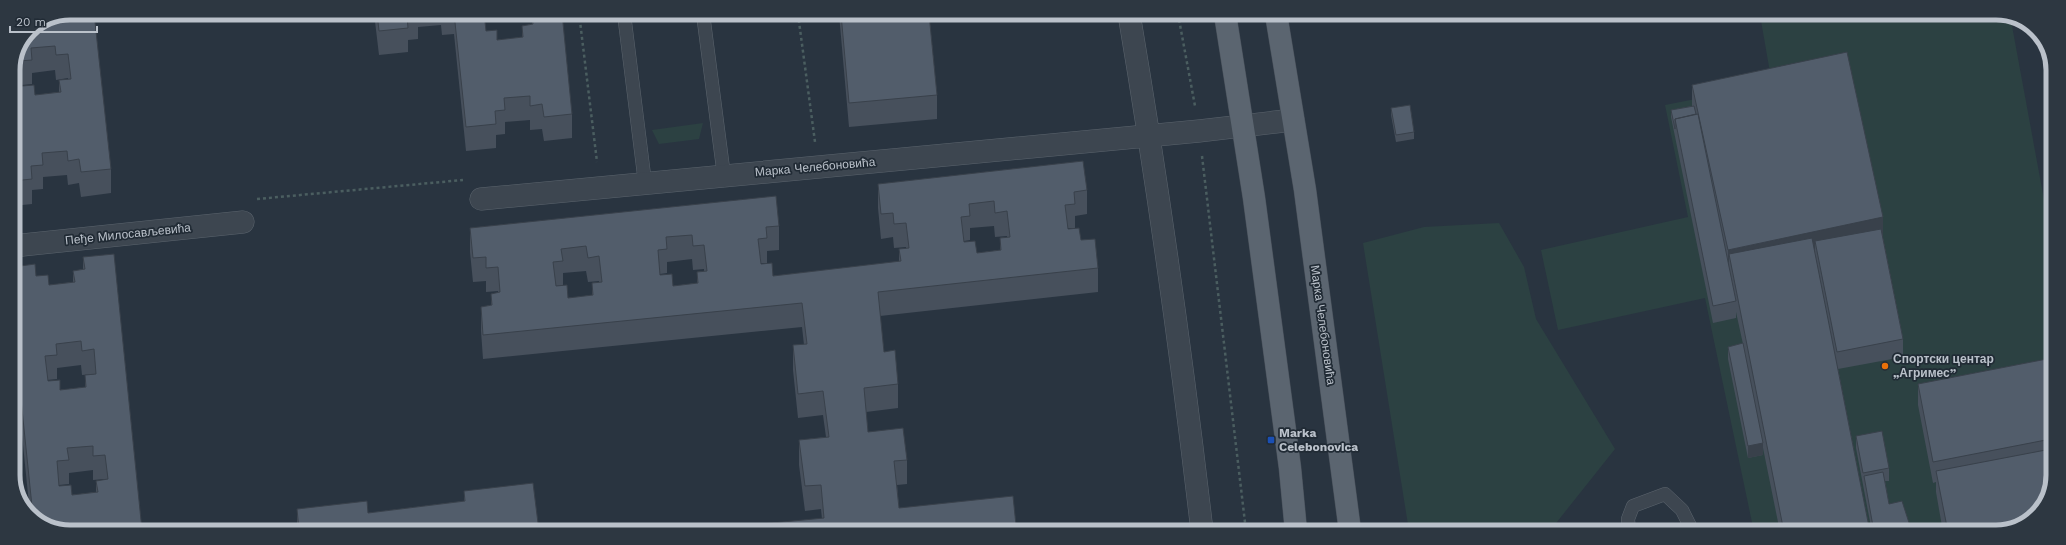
<svg xmlns="http://www.w3.org/2000/svg" width="2066" height="545" font-family="'Work Sans',sans-serif">
	<rect width="100%" height="100%" fill="#293440"/>
	<path fill="#2c4142" d="M1760,15H2010L2052,243L2051,489L1996,532H1754L1705,298L1558,330L1541,250L1688,217L1665,105L1772,84Z
		M703,123L699,139L659,144L652,130Z
		M1499,223L1524,267L1536,319L1615,449L1549,532L1409,531L1363,243L1424,227Z"/>
	<g fill="none" stroke-linecap="round" stroke-linejoin="round">
		<defs>
			<path id="lane" d="M624,14L645,183
				M703,14L724,176
				M1629,532L1628,519L1633,506L1665,494L1682,510L1693,532"/>
			<path id="street" d="M1129,14C1158,186 1182,358 1202,531
				M481,199L1199,131L1293,120
				M13,246L243,222"/>
			<path id="primary" d="M1225,14L1254,198L1290,468L1296,531
				M1276,14L1305,190L1350,531"/>
		</defs>
		<use href="#lane" stroke="#5b646d" stroke-width="14"/>
		<use href="#street" stroke="#5b646d" stroke-width="23"/>
		<use href="#primary" stroke="#474f59" stroke-width="23"/>
		<path stroke="#4b5e60" stroke-width="2.5" stroke-dasharray="3 3" stroke-linecap="butt" d="M579,13L597,162
			M798,14L815,142
			M1178,14L1195,106
			M1202,156L1246,531
			M257,199L463,180"/>
		<use href="#lane" stroke="#3d4650" stroke-width="13"/>
		<use href="#street" stroke="#3d4650" stroke-width="22"/>
		<use href="#primary" stroke="#5b6570" stroke-width="22"/>
	</g>
	<path fill="#47505c" fill-rule="evenodd" d="M70,13L111,169V193L81,197L79,183L68,185L67,175L43,177V189L32,190V204L13,206V70L30,30ZM55,70L56,80L68,78V80H59V92L35,95L22,86V85L32,84V73Z
		M374,13H484L486,31L497,40L522,37V26L532,24V13L572,114V138L544,141L542,129L530,130V120L505,122V134L496,135V148L466,151L454,34L442,35L441,25L418,27V39L408,40V52L379,55Z
		M839,14H929L937,95V119L849,127Z
		M1391,14H1414V16L1392,19Z
		M1692,85L1883,238L1903,339V357L1838,369L1870,532H1780L1763,448V455L1748,458L1728,359V347L1743,344L1736,312V318L1713,323L1671,117V110L1692,106Z
		M1391,108L1414,132V139L1396,142L1391,115Z
		M878,184L1087,190V214L1075,216V228H1068V229L1081,240L1098,268V292L880,316L884,352L898,384V408L866,412L868,432L907,460V484L897,485L899,508L1016,525V531H709L822,519L821,509L805,511L799,465V440L826,437L823,415L798,418L793,370V345H804L802,327L483,359L481,331V307L491,305V294L498,293V291L486,292V281L473,282L470,252V228L779,226V250L767,251V263H760L773,276L899,262V249H906V247L894,248L893,237L881,239L878,208ZM994,226L995,237L1007,236V237L1000,238V250L977,253L964,242V241L970,240V228ZM692,259L693,270L704,269V271L697,272V283L673,286L660,275V274L667,273V262ZM586,271L588,282L599,281V282L592,283V295L568,298L556,286L563,285V273Z
		M83,257L142,530H56L30,514L13,346V267L36,276L49,285L73,282V271L83,269ZM81,365L82,375L94,374V375H85V387L60,390L48,381L47,380L57,379V368ZM93,470V480L105,479V480L96,481V492L72,495L59,486V485L69,484V473Z
		M2052,358L2051,489L1996,532H1943L1936,492V482L1933,483L1918,405V384Z
		M1856,436L1889,468V481H1885L1889,504L1912,532H1872L1856,448Z
		M464,491L539,531L297,530V509L368,513L464,501Z"/>
	<path fill="#39414b" d="M1883,217V238L1815,241V252L1732,270L1729,254V271H1728V250Z
		M1763,443V455L1748,458V446Z"/>
	<path fill="#525d6b" stroke="#39414b" fill-rule="evenodd" d="M70,13H94L111,169L81,172L79,159L68,161L67,151L42,153L43,165L31,166L32,179L13,181V70L30,30ZM55,46L56,55L68,54L71,79L59,80L61,92L35,95L34,85L22,86L19,61L32,60L31,48Z
		M377,13H418V15L407,16L408,28L379,31Z
		M454,13H484L486,31L497,30V40L523,37L522,26L533,24L532,13H562L572,114L544,117L542,104L530,106V96L504,98L505,110L495,111L496,124L466,127Z
		M841,14H929L937,95L849,103Z
		M1847,52L1883,217L1728,250L1692,85Z
		M1410,105L1414,132L1396,135L1391,108Z
		M1694,106L1696,114L1675,119V129L1671,110Z
		M1698,114L1736,301L1713,306L1675,119Z
		M1083,161L1087,190L1074,192L1075,204L1065,205L1068,229L1079,228L1081,240L1095,239L1098,268L878,292L884,352L895,350L898,384L864,388L868,432L903,428L907,460L894,461L899,508L1013,496L1016,525L1004,526V531H710L709,529L824,518L821,485L805,486L799,440L829,437L823,391L798,394L793,345L807,344L802,303L483,335L481,307L492,305L491,294L500,292L498,267L486,268V257L473,258L470,228L776,196L779,226L766,227L767,238L758,239L761,264L772,263L773,276L901,261L899,249L909,248L906,223L894,224L893,213L881,214L878,184ZM994,201L995,213L1007,211L1010,237L1000,238L1001,250L977,253L975,241L964,242L961,217L970,216L969,204ZM692,235L693,246L704,245L707,271L697,272L698,283L673,286L672,274L660,275L658,250L667,249L666,237ZM586,246L588,258L599,256L602,282L592,283L593,295L568,298L567,285L556,286L553,262L563,261L561,249Z
		M1881,229L1903,339L1837,352L1815,241Z
		M1812,238L1870,532H1784L1729,254Z
		M114,254L142,530H56L33,516L13,322V267L35,264L36,276L48,275L49,285L75,282L73,271L85,269L83,257ZM81,341L82,351L94,349L96,374L85,375L86,387L60,390V380L48,381L45,356L57,355L56,344ZM93,446V456L105,455L108,479L96,481L98,492L72,495L71,485L59,486L57,461L69,460L67,448Z
		M1743,343L1763,443L1748,446L1728,347Z
		M2052,358L2051,439L1933,462L1918,384Z
		M1882,431L1889,468L1863,473L1856,436Z
		M2051,449V489L2031,520L1996,532H1948L1936,471Z
		M1883,472L1889,504L1902,501L1912,532H1874L1864,476Z
		M533,483L539,531L299,530L297,509L367,501L368,513L465,501L464,491Z"/>
	<circle fill="#e8710a" stroke="#212b35" stroke-width="1.5" cx="1885" cy="366" r="4"/>
	<rect fill="#1a4fb4" stroke="#212b35" stroke-width="1.5" x="1267" y="436" width="8" height="8" rx="2"/>
	<g text-anchor="middle" dominant-baseline="central" stroke-width="3.5" stroke-linejoin="round" paint-order="stroke">
		<g font-size="12" fill="#bac1ca" stroke="#212b35">
			<text transform="translate(815 167) rotate(-5)">Марка Челебоновића</text>
			<text transform="translate(128 234) rotate(-6)">Пеђе Милосављевића</text>
			<text transform="translate(1323 325) rotate(82)">Марка Челебоновића</text>
		</g>
		<g font-size="12" font-weight="bold" fill="#bac1ca" stroke="#212b35" text-anchor="start">
			<text x="1893" y="359">Спортски центар<tspan x="1893" dy="14">„Агримес”</tspan></text>
			<text x="1279" y="433">Marka<tspan x="1279" dy="14">Celebonovica</tspan></text>
		</g>
	</g>
	<path d="M0 0H2066V545H0ZM70 20H1996A50 50 0 0 1 2046 70V475A50 50 0 0 1 1996 525H70A50 50 0 0 1 20 475V70A50 50 0 0 1 70 20Z" fill="#2d3741" fill-rule="evenodd"/>
	<path fill="none" stroke="#bac1ca" stroke-width="5" d="M70 20H1996A50 50 0 0 1 2046 70V475A50 50 0 0 1 1996 525H70A50 50 0 0 1 20 475V70A50 50 0 0 1 70 20Z"/>
	<path d="M10 26v6h87v-6" fill="none" stroke="#bac1ca" stroke-width="2"/>
	<text x="16" y="26" font-size="12" fill="#bac1ca" stroke="#212b35" stroke-width="3" paint-order="stroke">20 m</text>
</svg>
